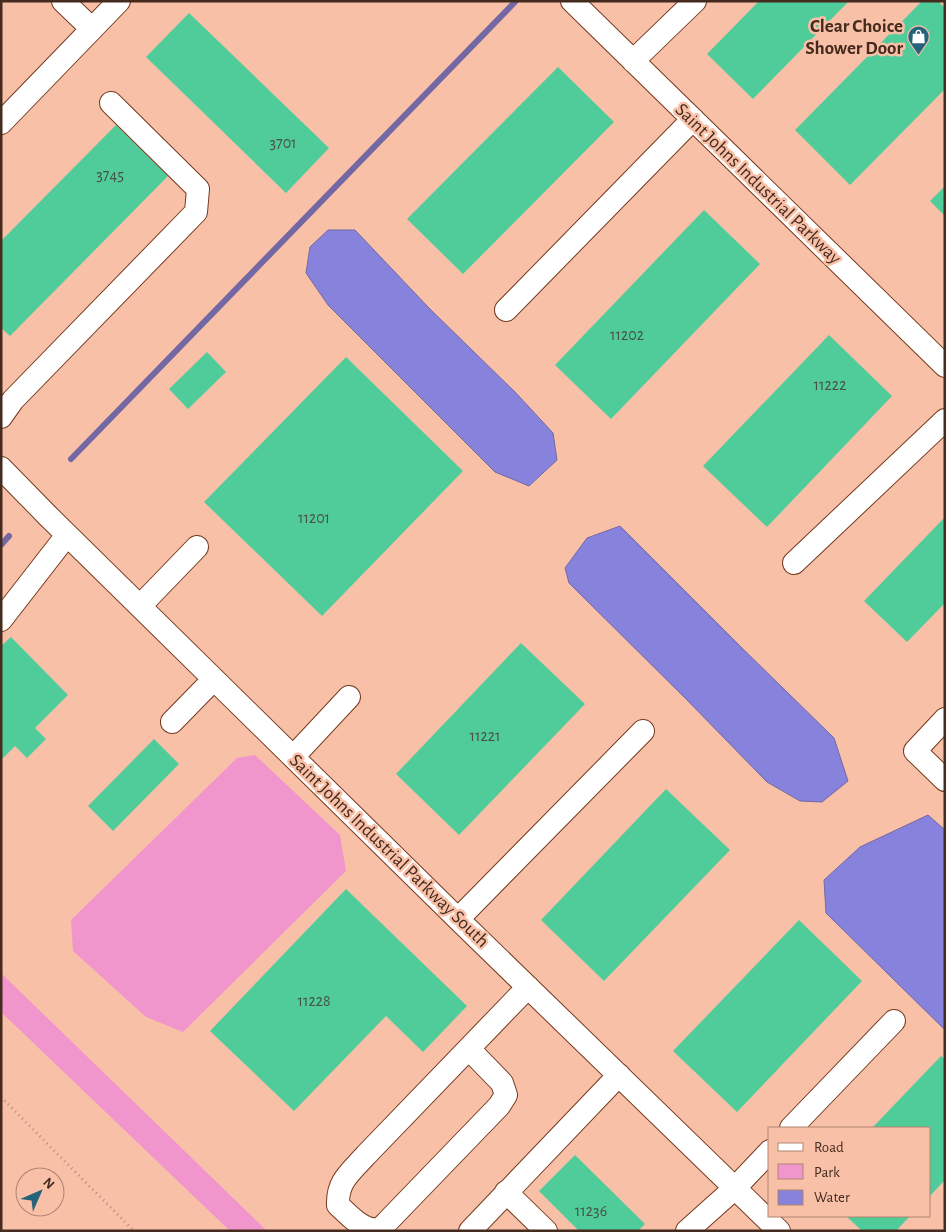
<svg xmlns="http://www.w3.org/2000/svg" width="946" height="1232" font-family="'Alegreya Sans',sans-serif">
	<rect width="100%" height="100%" fill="#f9c0a8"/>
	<path fill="#f096cc" d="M255,755L340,835L346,871L183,1032L146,1017L73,951L71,920L237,758Z
		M1,973L267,1231H230L1,1012Z"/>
	<path fill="#8783dd" stroke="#7368a4" d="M328,230H355L429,308L516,393L553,433L557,460L529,486L495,472L328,305L306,273L310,247Z
		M620,526L742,648L834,738L848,781L822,802L800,801L767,782L686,699L569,583L565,568L587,538Z
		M928,815L945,830V1030L826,913L824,880L860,847Z"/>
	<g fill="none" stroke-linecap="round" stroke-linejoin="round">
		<path stroke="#7368a4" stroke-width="6" d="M71,459L515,2
			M1,545L9,536"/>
	</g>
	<path fill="#50cc9b" d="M759,1H849L753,99L707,54Z
		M922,1H938L945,8V89L850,185L795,130Z
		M189,13L329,148L286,193L146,57Z
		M558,67L614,122L463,274L407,219Z
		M116,125L168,176L10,336L1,328V241Z
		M945,186V216L930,201Z
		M704,210L760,264L611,419L555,365Z
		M829,335L892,396L767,527L703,466Z
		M207,352L226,372L188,409L169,389Z
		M346,357L463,471L322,616L204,502Z
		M945,517V603L907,642L864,601Z
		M11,637L68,695L35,728L46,739L27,758L15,746L1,760V646Z
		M521,643L585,704L459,835L396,774Z
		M154,739L179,764L113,831L88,806Z
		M666,789L730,850L604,981L541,920Z
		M346,889L467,1006L423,1052L386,1016L294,1111L210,1031Z
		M799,920L862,981L737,1112L673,1051Z
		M941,1056L945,1059V1180L930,1196V1128H872Z
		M575,1155L645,1224L638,1231H579L539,1191Z
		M846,1216H910L896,1231H862Z"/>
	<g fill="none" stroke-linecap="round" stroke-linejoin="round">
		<defs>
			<path id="minor" d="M63,1L92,29
				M572,1L945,366
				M633,61L695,1
				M1,123L119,1
				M506,310L693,119
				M1,417L13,400L196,212L198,189L111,103
				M1,468L48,516L464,925L779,1231
				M794,563L945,420
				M140,606L197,547
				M1,620L67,535
				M945,719L915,751L945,780
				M172,722L214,679
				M293,757L349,697
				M458,919L643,731
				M469,1049L502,1083L506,1095L499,1106L388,1221C386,1223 382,1228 379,1229C363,1232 348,1214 338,1205C337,1181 351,1172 366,1155L528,987
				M791,1128L894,1021
				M506,1192L546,1231
				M470,1231L619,1075
				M687,1231L735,1188L770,1151"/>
		</defs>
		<use href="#minor" stroke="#743a1f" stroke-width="24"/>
		<path stroke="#b98b77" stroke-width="3" stroke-dasharray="1 4" stroke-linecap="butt" d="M1,1097L134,1231"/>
		<use href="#minor" stroke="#fff" stroke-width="22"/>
	</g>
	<defs>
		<symbol id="shop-pin" viewBox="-11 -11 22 30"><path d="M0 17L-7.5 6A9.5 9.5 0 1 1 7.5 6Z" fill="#246379" stroke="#f9c0a8"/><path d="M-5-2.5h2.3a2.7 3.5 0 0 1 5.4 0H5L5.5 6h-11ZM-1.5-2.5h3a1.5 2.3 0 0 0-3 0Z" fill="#fff"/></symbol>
	</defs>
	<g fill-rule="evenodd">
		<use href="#shop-pin" x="906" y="24" width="25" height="34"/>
	</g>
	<g text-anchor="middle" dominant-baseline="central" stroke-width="5" stroke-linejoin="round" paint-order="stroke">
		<g font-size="16" fill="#48523d">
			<text x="283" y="143">3701</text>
			<text x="110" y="175">3745</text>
			<text x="627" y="335">11202</text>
			<text x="830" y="385">11222</text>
			<text x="314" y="518">11201</text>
			<text x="485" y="736">11221</text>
			<text x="314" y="1001">11228</text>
			<text x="591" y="1211">11236</text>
		</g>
		<g font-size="19" font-weight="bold" fill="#452a1e" stroke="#f9c0a8" text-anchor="end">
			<text x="903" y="26">Clear Choice<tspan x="903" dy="22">Shower Door</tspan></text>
		</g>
		<g font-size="19" fill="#452a1e" stroke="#f9c0a8">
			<text transform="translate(758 184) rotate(44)">Saint Johns Industrial Parkway</text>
			<text transform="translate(389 851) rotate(44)">Saint Johns Industrial Parkway South</text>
		</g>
	</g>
	<rect width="946" height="1232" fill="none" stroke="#452a1e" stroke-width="5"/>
	<rect x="768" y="1127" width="162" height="90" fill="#f9c0a8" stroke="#b18471"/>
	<rect x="778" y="1143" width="25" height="8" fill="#ffffff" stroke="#b18471"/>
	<text x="814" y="1152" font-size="15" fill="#452a1e">Road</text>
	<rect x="778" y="1164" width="25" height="15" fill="#f096cc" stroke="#b18471"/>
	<text x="814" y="1177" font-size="15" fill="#452a1e">Park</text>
	<rect x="778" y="1190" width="25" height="15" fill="#8783dd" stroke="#b18471"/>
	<text x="814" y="1202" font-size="15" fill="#452a1e">Water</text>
	<g transform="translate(40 1192) rotate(45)"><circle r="24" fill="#f9c0a8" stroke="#b18471"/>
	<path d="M0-4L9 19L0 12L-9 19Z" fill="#246379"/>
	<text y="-8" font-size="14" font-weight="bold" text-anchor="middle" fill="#452a1e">N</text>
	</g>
</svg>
